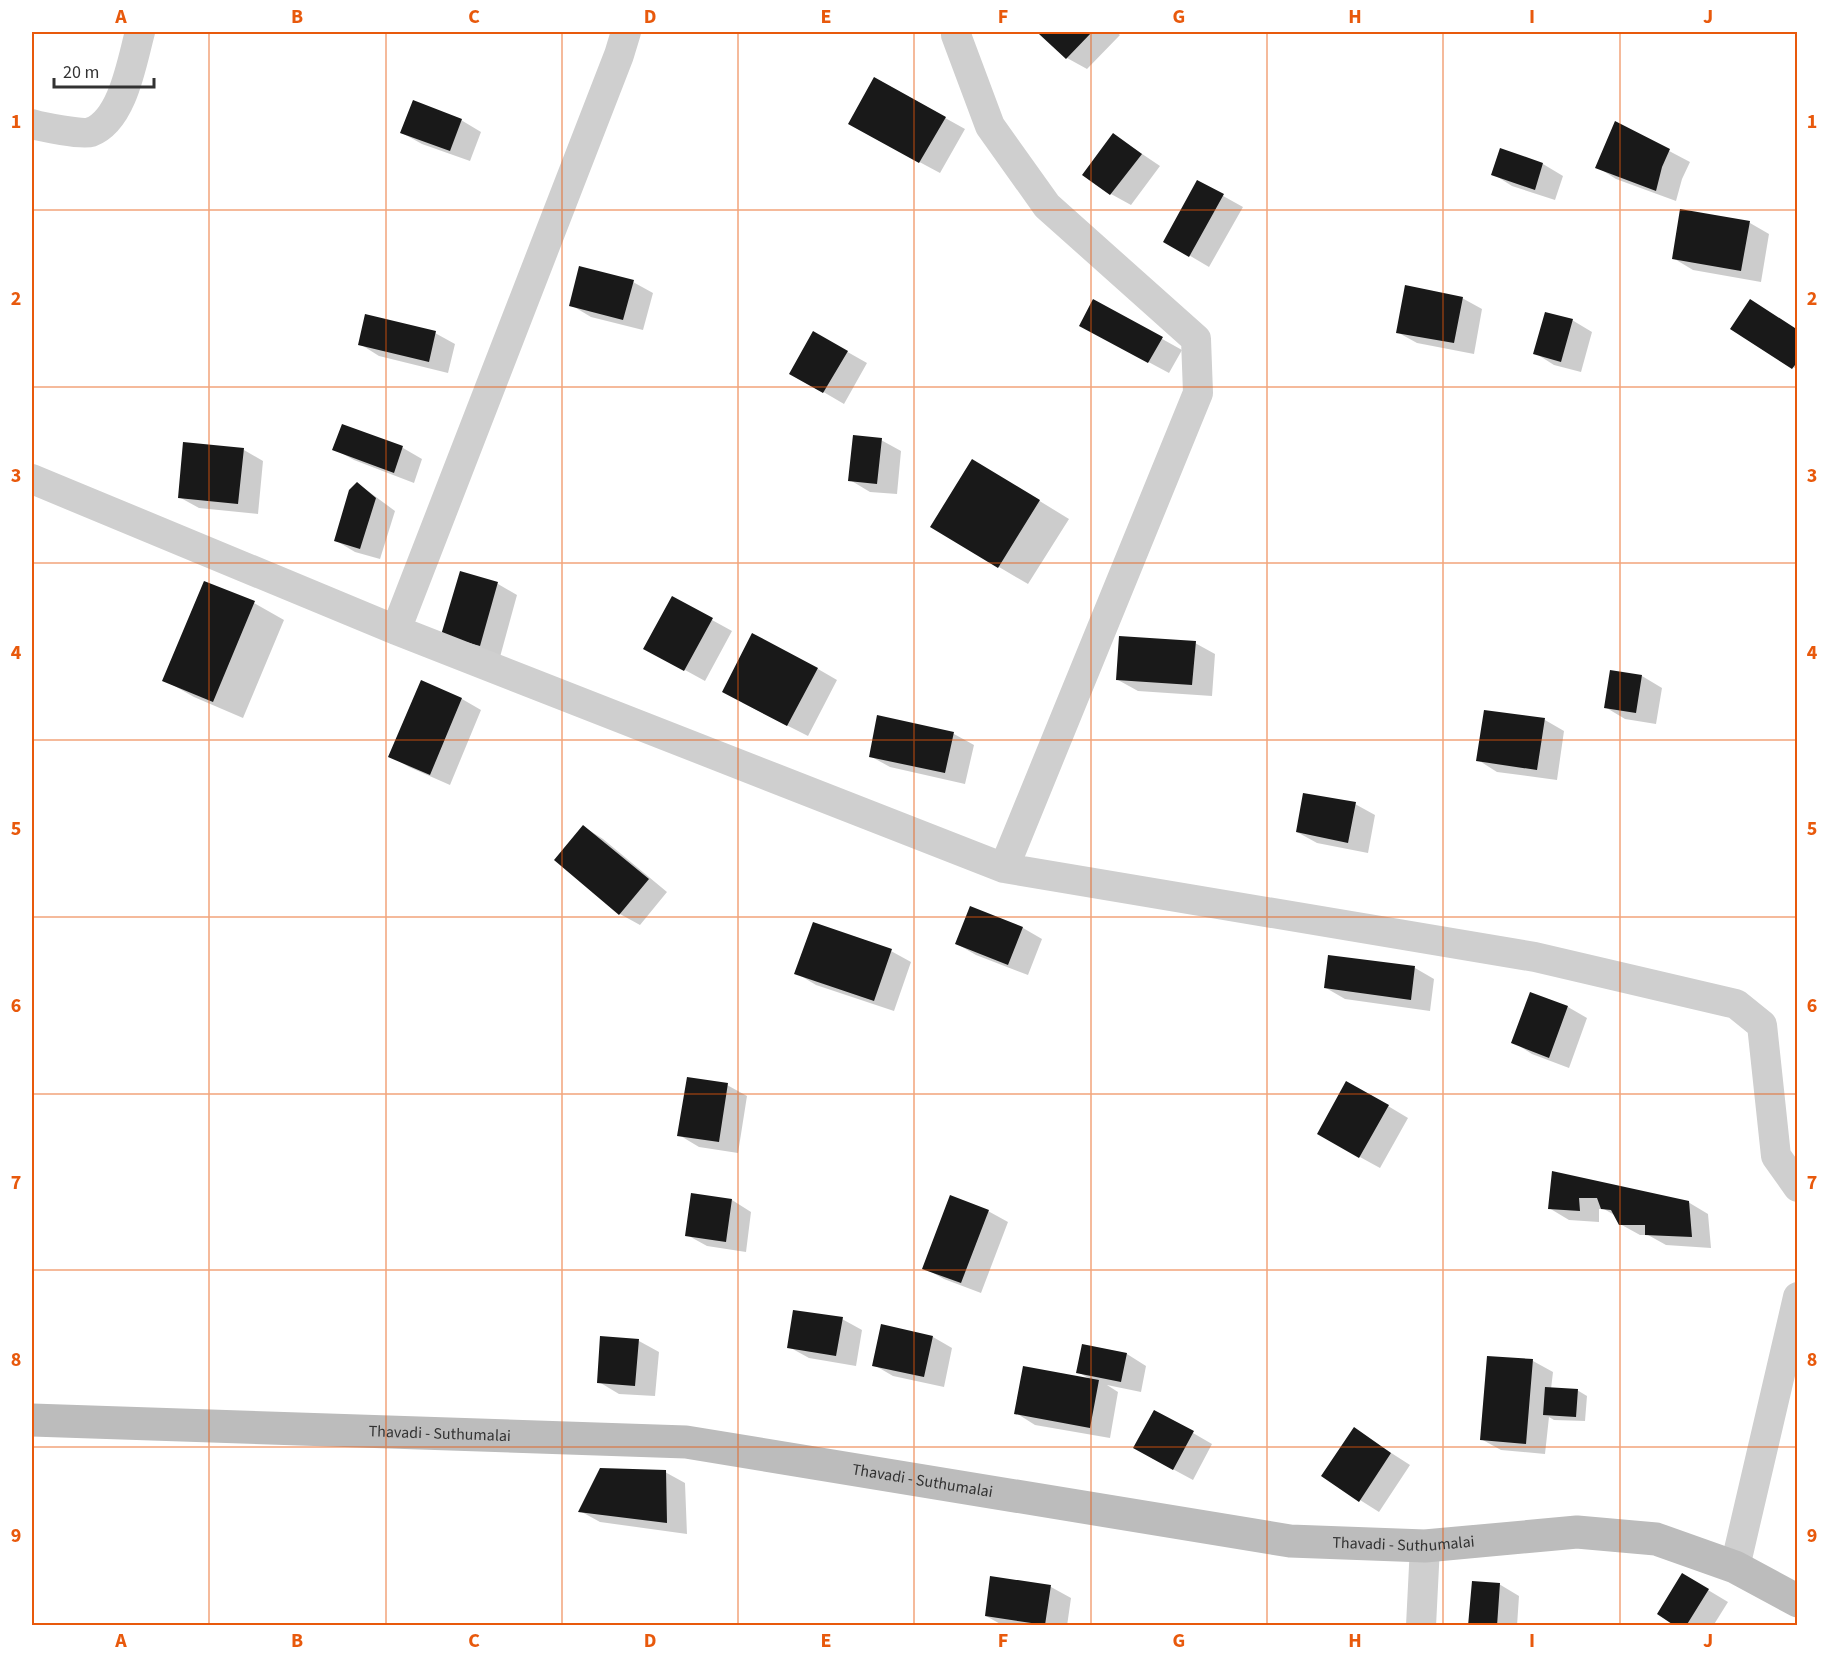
<svg xmlns="http://www.w3.org/2000/svg" width="1829" height="1657" font-family="'Source Sans 3',sans-serif">
	<rect width="100%" height="100%" fill="#fff"/>
	<path fill="#0003" d="M1043,32H1116L1120,35L1087,69L1067,58L1041,34Z
		M875,79L965,129L940,173L869,135Z
		M461,120L481,132L470,161L422,144L402,133Z
		M1616,123L1690,162L1682,179L1676,201L1616,179L1597,167Z
		M1114,135L1160,166L1131,205L1111,194L1085,174Z
		M1501,150L1543,164L1563,176L1555,200L1512,186L1493,174Z
		M1198,182L1243,207L1209,267L1165,241Z
		M1750,223L1769,234L1761,282L1693,270L1673,258Z
		M633,282L653,293L643,330L591,317L571,305Z
		M1462,298L1482,309L1474,354L1417,343L1397,332Z
		M1094,301L1182,350L1169,373L1100,336Z
		M1572,320L1592,332L1581,372L1554,365L1535,353Z
		M1732,328L1798,331V370Z
		M435,333L455,344L448,373L379,356L360,344Z
		M814,333L867,363L844,404L791,373Z
		M343,426L403,448L422,459L414,483L354,460L334,449Z
		M881,440L901,451L897,494L870,492L850,480Z
		M244,450L263,461L258,514L199,508L179,497Z
		M1002,478L1069,519L1028,584L999,567Z
		M357,483L395,511L380,559L355,552L335,540Z
		M461,573L498,584L517,595L500,657L463,646Z
		M205,583L254,603L284,620L243,718L194,697L164,680Z
		M672,598L732,631L705,681L665,659Z
		M1195,643L1215,654L1212,696L1138,691L1118,680Z
		M818,669L837,680L808,736L743,703Z
		M1642,676L1662,688L1656,724L1625,719L1605,707Z
		M422,682L462,699L481,710L450,785L409,767L390,756Z
		M879,717L954,734L974,745L965,784L890,767L870,756Z
		M1545,720L1564,731L1557,780L1497,772L1478,760Z
		M1355,804L1375,815L1368,853L1317,843L1297,832Z
		M584,827L603,839L667,892L640,925L620,914L556,860Z
		M971,908L1023,928L1042,939L1028,975L976,955L957,944Z
		M891,951L911,962L894,1011L816,985L796,973Z
		M1415,968L1434,979L1430,1011L1345,999L1326,988Z
		M1568,1007L1587,1018L1569,1068L1532,1054L1513,1042Z
		M727,1085L747,1096L738,1153L699,1147L679,1135Z
		M1388,1106L1408,1118L1380,1168L1338,1145Z
		M1553,1173L1688,1202L1708,1214L1711,1248L1666,1245L1648,1235H1640L1620,1224L1616,1216L1604,1209H1599V1222L1569,1220L1549,1208Z
		M732,1200L751,1212L746,1252L707,1246L687,1235Z
		M988,1211L1008,1222L981,1293L944,1279L924,1268Z
		M842,1319L862,1330L856,1366L809,1358L789,1347Z
		M933,1337L952,1348L944,1387L893,1376L874,1365Z
		M639,1341L659,1352L655,1396L619,1394L599,1382Z
		M1127,1354L1146,1366L1141,1392L1107,1385L1118,1392L1110,1438L1035,1425L1016,1413L1090,1379L1078,1372Z
		M1488,1357L1533,1361L1553,1372L1551,1389L1577,1390L1587,1396L1585,1421L1554,1420L1549,1417L1545,1454L1501,1450L1481,1439Z
		M1354,1429L1410,1465L1379,1512L1360,1500Z
		M1193,1433L1212,1444L1193,1480L1154,1459Z
		M665,1472L685,1483L687,1534L600,1522L580,1511Z
		M1683,1575L1728,1602L1713,1626H1678Z
		M991,1578L1051,1587L1071,1598L1067,1626H1004L986,1616Z
		M1499,1584L1519,1596L1517,1626H1470Z"/>
	<path fill="#191919" d="M1041,32H1092L1066,59L1039,34Z
		M874,77L946,117L919,163L848,124Z
		M413,100L462,119L450,151L400,133Z
		M1615,121L1670,149L1662,167L1656,191L1595,168Z
		M1113,133L1142,154L1110,195L1082,175Z
		M1500,148L1543,163L1535,190L1491,175Z
		M1197,180L1224,194L1189,257L1163,242Z
		M1680,209L1750,221L1741,271L1672,259Z
		M579,266L634,280L623,320L569,306Z
		M1405,285L1463,297L1454,343L1396,333Z
		M1093,299L1163,337L1148,363L1079,326Z
		M1750,299L1798,330V361L1792,369L1730,329Z
		M1545,312L1573,319L1561,362L1533,354Z
		M365,314L436,331L429,362L358,345Z
		M813,331L848,351L823,393L789,374Z
		M342,424L403,446L394,473L332,450Z
		M853,435L882,438L877,484L848,481Z
		M183,442L244,448L238,504L178,498Z
		M972,459L1040,500L998,568L930,527Z
		M357,482L376,498L360,549L334,541L349,490Z
		M460,571L498,582L480,646L441,635Z
		M204,581L255,601L213,702L162,681Z
		M672,596L713,618L684,671L643,649Z
		M752,633L818,668L787,726L722,692Z
		M1119,636L1196,641L1192,685L1116,680Z
		M1610,670L1642,675L1636,713L1604,708Z
		M421,680L462,698L430,775L388,757Z
		M1484,710L1545,718L1537,770L1476,761Z
		M877,715L954,732L945,773L869,757Z
		M1303,793L1356,802L1348,843L1296,832Z
		M583,825L649,879L619,915L554,860Z
		M970,906L1023,927L1008,965L955,944Z
		M813,922L892,949L874,1001L794,974Z
		M1328,955L1415,966L1411,1000L1324,988Z
		M1530,992L1568,1006L1549,1058L1511,1043Z
		M687,1077L728,1083L719,1142L677,1136Z
		M1346,1081L1389,1105L1359,1158L1317,1134Z
		M1552,1171L1689,1201L1692,1237L1645,1235V1225H1619L1611,1210L1601,1209L1597,1198H1579L1580,1211L1548,1209Z
		M691,1193L732,1199L726,1242L685,1236Z
		M950,1195L989,1210L961,1283L922,1269Z
		M793,1310L843,1317L836,1356L787,1348Z
		M881,1324L933,1336L924,1377L872,1366Z
		M600,1336L639,1339L635,1386L597,1383Z
		M1082,1344L1127,1353L1121,1382L1076,1373Z
		M1487,1356L1533,1359L1526,1444L1480,1440Z
		M1023,1366L1099,1380L1090,1428L1014,1414Z
		M1545,1387L1578,1389L1576,1417L1543,1415Z
		M1154,1410L1194,1431L1173,1470L1133,1448Z
		M1354,1427L1391,1453L1359,1502L1321,1476Z
		M600,1468L666,1470L667,1523L578,1512Z
		M1682,1573L1709,1589L1686,1626H1675L1657,1614Z
		M990,1576L1051,1585L1045,1625L985,1616Z
		M1472,1581L1500,1583L1497,1626H1468Z"/>
	<g fill="none" stroke-linecap="round" stroke-linejoin="round">
		<path stroke="#cfcfcf" stroke-width="30" d="M957,32L956,35L990,126L1047,206L1196,339L1198,393L1004,868
			M32,124C42,127 82,135 91,132C123,120 132,61 140,32
			M32,479L396,630L1004,868L1535,957L1736,1004L1762,1025L1776,1156L1798,1187
			M396,630L619,55L626,32
			M1735,1567L1798,1297
			M1421,1626L1425,1546"/>
		<path stroke="#bcbcbc" stroke-width="33" id="s1" d="M32,1420L686,1442L1290,1541L1425,1546L1577,1532L1656,1539L1735,1567L1798,1601"/>
	</g>
	<path fill="none" stroke="#e8590c" stroke-width="1.5" stroke-opacity="0.55" d="M209,32V1626M386,32V1626M562,32V1626M738,32V1626M914,32V1626M1091,32V1626M1267,32V1626M1443,32V1626M1620,32V1626M32,210H1798M32,387H1798M32,563H1798M32,740H1798M32,917H1798M32,1094H1798M32,1270H1798M32,1447H1798"/>
	<g text-anchor="middle" dominant-baseline="central" stroke-width="6" stroke-linejoin="round" paint-order="stroke">
		<g font-size="16" fill="#323232" stroke="#fff">
			<text stroke="none"><textPath href="#s1" startOffset="408">Thavadi - Suthumalai</textPath></text>
			<text stroke="none"><textPath href="#s1" startOffset="894">Thavadi - Suthumalai</textPath></text>
			<text stroke="none"><textPath href="#s1" startOffset="1380">Thavadi - Suthumalai</textPath></text>
		</g>
	</g>
	<rect width="1829" height="1657" fill="none" stroke="#ffffff" stroke-width="66"/>
	<path d="M54 78v9h100v-9" fill="none" stroke="#323232" stroke-width="3"/>
	<text x="63" y="78" font-size="18" fill="#323232" stroke="#ffffff" stroke-width="4.5" paint-order="stroke">20 m</text>
	<rect x="33" y="33" width="1763" height="1591" fill="none" stroke="#e8590c" stroke-width="2"/>
	<g font-size="20" text-anchor="middle" font-weight="bold" fill="#e8590c">
		<text x="121" y="23">A</text>
		<text x="297" y="23">B</text>
		<text x="474" y="23">C</text>
		<text x="650" y="23">D</text>
		<text x="826" y="23">E</text>
		<text x="1003" y="23">F</text>
		<text x="1179" y="23">G</text>
		<text x="1355" y="23">H</text>
		<text x="1532" y="23">I</text>
		<text x="1708" y="23">J</text>
		<text x="16" y="128">1</text>
		<text x="1812" y="128">1</text>
		<text x="16" y="305">2</text>
		<text x="1812" y="305">2</text>
		<text x="16" y="482">3</text>
		<text x="1812" y="482">3</text>
		<text x="16" y="659">4</text>
		<text x="1812" y="659">4</text>
		<text x="16" y="835">5</text>
		<text x="1812" y="835">5</text>
		<text x="16" y="1012">6</text>
		<text x="1812" y="1012">6</text>
		<text x="16" y="1189">7</text>
		<text x="1812" y="1189">7</text>
		<text x="16" y="1366">8</text>
		<text x="1812" y="1366">8</text>
		<text x="16" y="1542">9</text>
		<text x="1812" y="1542">9</text>
		<text x="121" y="1647">A</text>
		<text x="297" y="1647">B</text>
		<text x="474" y="1647">C</text>
		<text x="650" y="1647">D</text>
		<text x="826" y="1647">E</text>
		<text x="1003" y="1647">F</text>
		<text x="1179" y="1647">G</text>
		<text x="1355" y="1647">H</text>
		<text x="1532" y="1647">I</text>
		<text x="1708" y="1647">J</text>
	</g>
</svg>
